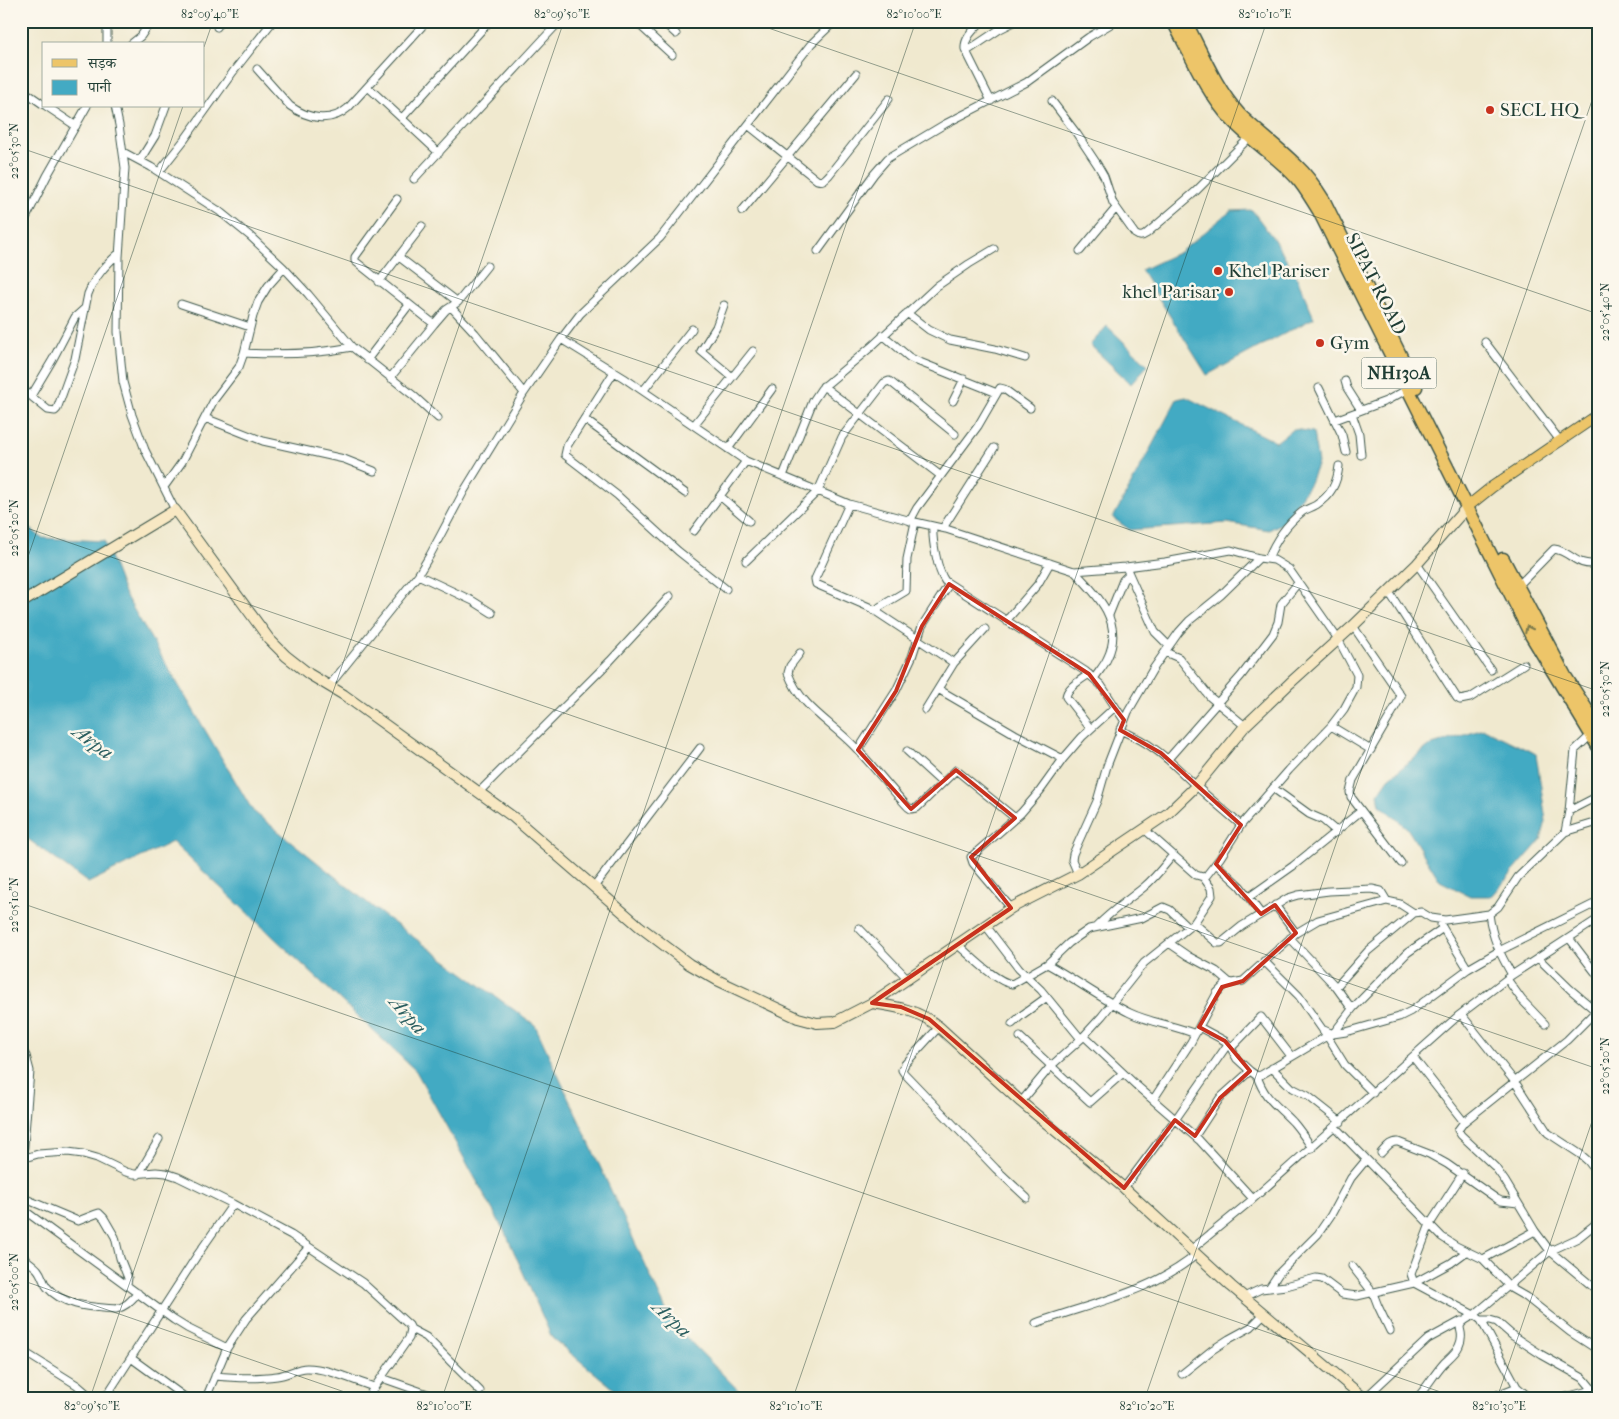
<svg xmlns="http://www.w3.org/2000/svg" width="1619" height="1419" font-family="'IM FELL French Canon','Noto Serif Devanagari',serif">
	<rect width="100%" height="100%" fill="#fbf7ec"/>
	<filter id="ink" filterUnits="userSpaceOnUse"><feTurbulence type="fractalNoise" baseFrequency=".02" numOctaves="2"/><feDisplacementMap in="SourceGraphic" scale="10" xChannelSelector="R" yChannelSelector="G"/><feConvolveMatrix kernelMatrix="1 2 1 2 8 2 1 2 1" color-interpolation-filters="sRGB"/></filter>
	<filter id="wash" filterUnits="userSpaceOnUse"><feTurbulence type="fractalNoise" baseFrequency=".0096" numOctaves="4" result="noise"/><feDisplacementMap in="SourceGraphic" scale="20" xChannelSelector="R" yChannelSelector="G"/><feGaussianBlur stdDeviation="1.12" result="paint"/><feColorMatrix in="noise" values="0 0 0 0 0 0 0 0 0 0 0 0 0 0 0 0 0 1.4 0 .05"/><feComposite in="paint" operator="in"/></filter>
	<g filter="url(#wash)">
		<rect width="100%" height="100%" fill="#f0e9cf"/>
		<path fill="#43aac3" stroke="#31747c" d="M1252,210L1273,238L1295,273L1314,318L1207,375L1141,270L1180,252L1231,211Z
			M1107,326L1148,365L1131,384L1090,345Z
			M1186,397L1276,442L1293,429L1313,432L1318,463L1310,483L1284,522L1269,530L1227,523L1130,530L1113,518L1177,399Z
			M21,521L42,538L104,541L124,593L253,811L383,915L535,1025L672,1323L746,1398H621L613,1388L552,1338L507,1236L416,1071L172,842L88,883L21,834Z
			M1484,729L1536,754L1546,821L1541,840L1492,896H1470L1440,881L1407,828L1380,805L1378,794L1389,778L1429,746Z"/>
	</g>
	<g filter="url(#ink)">
		<g fill="none" stroke-linecap="round" stroke-linejoin="round">
			<defs>
				<path id="street" d="M635,21L672,55
					M662,21L676,34
					M982,21C975,29 964,37 965,49L991,101
					M217,27L221,21
					M107,44V21
					M131,44L141,36L151,21
					M967,51L1000,29L1016,21
					M257,69L290,106C307,118 330,124 348,108L427,21
					M368,87L439,153
					M21,89L44,105
					M1052,101L1077,134L1097,164L1104,176L1113,203L1135,234C1139,237 1142,237 1146,234L1195,192L1250,137
					M46,106L76,126
					M115,106L119,125L125,168L119,257L118,332L123,382L132,415L145,450L175,510
					M402,118L490,21
					M748,125L817,180C823,182 825,179 829,175L889,99
					M123,152L151,167L219,211L250,236L284,268L308,294L352,347L414,396L438,418
					M140,160L155,136L166,106
					M159,172L185,139L233,72L273,21
					M414,179L560,21
					M397,199L355,257V261L434,324
					M742,211L856,74
					M21,228L47,176L87,106
					M818,251L874,174L888,158L945,124L1027,82L1089,37L1116,21
					M1080,251L1116,208
					M399,257L458,302
					M379,282L422,226
					M181,304L250,327
					M724,305L716,327L701,351L731,376
					M451,307L475,333L524,393
					M907,313L929,330L950,340L995,349L1025,358
					M883,335L909,357L917,361L997,393
					M561,339L624,378L746,461L849,504L915,522L946,529L1074,571L1126,567L1165,562L1231,550L1259,558L1274,560L1289,569L1338,639L1357,675L1356,687L1344,709L1331,726L1289,770L1241,825L1220,858L1206,876L1203,877L1196,875L1144,829
					M1485,342L1561,442
					M244,353C281,355 317,354 352,347
					M367,360L409,305
					M614,372L567,446L565,455L617,495L678,551L726,589
					M390,378L434,324L446,310L458,302L487,266
					M1345,381L1347,388L1361,410
					M823,386L941,476
					M21,388L48,410L55,411L57,409L75,359L88,294C95,276 106,265 119,253
					M1319,388L1342,435L1346,452
					M643,391L692,329
					M31,396L53,359L75,317L85,308
					M953,401L964,379
					M1352,414L1359,434L1361,455
					M205,418L263,441L344,459L374,471
					M584,419L685,493
					M1335,420L1386,401L1408,389
					M694,425L753,351
					M728,449L772,389
					M783,476L813,401L821,389L871,347L937,286L969,264L994,249
					M164,487L182,462L214,400L239,367L244,353L253,316L258,302L268,286L284,268
					M720,496L749,521
					M849,504L815,579L816,584L869,607L954,663
					M910,521L917,508L978,426L1000,388L1004,389L1030,408
					M933,526C932,539 937,570 945,581L1085,671L1101,685L1124,720
					M943,528L994,448
					M694,531L746,461
					M1268,559C1275,541 1287,524 1302,512C1306,509 1311,508 1316,505C1331,495 1337,484 1339,466
					M746,561L818,491L842,437L884,383L889,381L892,383L955,434
					M1417,564L1491,670
					M1126,567L1155,632L1169,646
					M1074,571C1098,595 1125,623 1107,659C1104,666 1098,672 1094,679
					M418,575L473,601L492,613
					M1517,587L1554,549C1571,551 1576,568 1598,563
					M1389,592L1457,698L1460,700L1470,698L1524,664
					M875,611L881,606L906,591L907,559L915,522
					M1109,615L1123,580L1129,574
					M1006,621L1038,584L1050,563
					M1353,626L1401,696L1392,713L1353,780L1350,792L1351,797L1401,863
					M1165,652L1179,658L1210,697L1245,726
					M800,653L790,666L788,673C801,707 828,720 852,744C872,764 889,787 908,807L911,809L917,808L956,770L1015,818
					M1089,674C1081,680 1067,687 1066,697L1090,728
					M329,686L418,575L430,555L464,491L524,393L561,339L580,314L660,238L811,44L835,21
					M938,689L1015,734L1063,759
					M925,710L954,663L985,629
					M1331,726L1371,750
					M1120,730C1154,744 1169,760 1194,784C1209,798 1225,811 1241,825
					M858,750L896,691L912,657L922,626L949,584
					M907,751L942,783
					M1168,759L1241,676L1273,634L1278,622L1281,604L1298,583
					M1273,788L1309,814L1323,820L1337,832
					M479,792L610,661L670,596
					M1569,811L1598,796
					M1565,832L1598,822
					M1216,864L1240,886L1261,914
					M1078,874L1072,860L1073,854L1097,801L1107,766L1128,712L1153,669L1179,632L1189,621L1221,595L1259,558
					M594,887L700,748
					M1249,897L1293,866L1361,811
					M1275,905L1296,933
					M1011,908L973,863L971,857L1021,813L1040,791L1063,759L1082,737L1115,707
					M1489,914C1492,938 1500,954 1512,975
					M1194,923L1217,943H1221L1242,926L1288,898L1298,895L1329,891L1372,889L1381,891L1387,901
					M1441,925L1468,969
					M986,926L1019,969L1041,990L1081,1039
					M1096,927C1111,911 1128,900 1144,887C1156,877 1164,866 1173,855
					M859,928L908,979
					M1290,938L1336,987L1349,1005L1353,1008L1407,953L1443,928
					M1569,938L1598,976
					M1169,943L1188,956L1216,971L1230,983
					M958,945C971,956 996,982 1012,984L1047,964L1069,943L1089,929L1142,918L1163,907L1170,910L1188,927
					M1538,958L1570,989L1596,1011
					M1264,961L1299,996L1327,1036L1345,1065L1373,1093
					M1047,964C1075,979 1101,999 1130,1013C1151,1023 1174,1025 1195,1034
					M1507,979L1522,1000L1545,1024
					M1336,987L1368,951L1414,913L1421,912L1431,918L1445,920L1489,914L1498,907L1518,877L1565,832L1569,811L1575,750L1591,735
					M1598,1009L1567,1040L1464,1122L1458,1130L1461,1135L1495,1167L1505,1181L1535,1231L1550,1251L1598,1291
					M1461,1014L1515,1082L1548,1133L1580,1154L1588,1161L1598,1174
					M1012,1024L1022,1015L1047,997
					M939,1027L905,1064L902,1070L904,1073L996,1169L1027,1198
					M1199,1027L1225,1041L1231,1048L1237,1059L1250,1071L1257,1076L1261,1075L1327,1036L1333,1034L1353,1008
					M1324,1030L1333,1034L1346,1032L1399,1017L1411,1011L1468,969L1499,951L1598,902
					M1084,1036L1137,1086L1199,1140L1253,1199
					M1020,1037L1090,1102L1123,1073
					M21,1048L26,1056L30,1071L23,1158
					M1231,1048L1261,1017L1291,1056
					M1413,1057L1464,1122
					M1272,1068L1292,1088L1308,1096L1341,1122
					M1257,1076C1265,1100 1277,1105 1293,1122C1300,1130 1306,1139 1312,1148
					M1153,1100L1191,1042L1217,993L1226,984L1243,981L1296,933L1318,920L1387,901L1400,904L1414,913
					M1021,1102L1051,1066L1081,1039L1102,1016L1144,963L1194,923L1212,896L1211,888L1203,877
					M1335,1127L1442,1237L1456,1246L1483,1259L1512,1289L1526,1297L1570,1332L1598,1350
					M1195,1136L1220,1098L1250,1071
					M1381,1153C1386,1148 1390,1141 1398,1142L1429,1154L1447,1164L1497,1199L1501,1201L1518,1203
					M21,1159L38,1154L68,1152L83,1154L97,1158L126,1172L134,1174L156,1172L166,1173L178,1177L233,1204L291,1235L363,1283L409,1325L411,1329L409,1338L367,1398
					M1463,1173L1430,1224L1411,1274L1414,1283L1474,1315L1481,1320L1517,1387L1530,1398
					M138,1175L159,1139
					M1124,1188L1175,1120L1228,1044
					M21,1197L78,1221L96,1214L99,1213L104,1218L115,1237L120,1258L128,1278L127,1284
					M21,1208L174,1320L187,1328L227,1348
					M1192,1249L1253,1199L1458,1016L1512,975L1598,919
					M21,1254C26,1261 33,1264 38,1270C42,1275 43,1282 47,1287C64,1307 93,1307 116,1309C126,1307 131,1300 138,1293
					M1483,1259L1535,1231
					M1352,1266L1373,1293L1378,1306L1390,1331
					M1269,1288L1279,1273L1318,1234L1331,1215L1351,1178L1366,1160
					M1244,1297L1261,1289L1286,1286L1316,1278L1322,1279L1342,1294L1357,1296L1414,1283L1451,1263L1466,1252
					M1481,1320H1490L1497,1322L1513,1336L1542,1355L1583,1378L1593,1390
					M1036,1323C1091,1303 1151,1293 1197,1254
					M411,1329L426,1337L480,1391
					M21,1350L77,1385L92,1398
					M131,1358L186,1398
					M1182,1374L1212,1350L1229,1339L1251,1327L1264,1314
					M215,1376C236,1378 256,1379 277,1376C288,1375 296,1368 307,1368C328,1368 354,1381 374,1387
					M382,1378L439,1398
					M105,1398L198,1254L233,1204
					M206,1398L227,1348L246,1319L309,1247
					M1365,1398L1428,1339L1461,1321
					M1417,1398C1427,1387 1434,1374 1444,1363C1449,1358 1456,1353 1459,1346C1468,1327 1448,1329 1474,1315L1550,1251L1578,1238L1598,1222
					M1489,1398L1517,1387
					M1562,1398L1596,1389"/>
				<path id="secondary" d="M21,603L175,510L269,639L286,656L309,674L344,695L513,817L639,926L689,964L717,980L798,1018L817,1023L835,1022L872,1003L1011,908L1078,874L1167,814L1196,786L1245,726L1290,683L1353,626L1417,564L1467,507
					M872,1003C899,1007 918,1010 939,1027L1021,1102L1124,1188L1231,1286L1364,1398"/>
				<path id="primary" d="M1467,507L1492,487L1598,415"/>
				<path id="highway" d="M1173,21C1191,55 1206,92 1232,120C1253,143 1281,158 1300,182C1307,191 1313,201 1319,211L1531,635L1598,746
					M1185,21C1202,53 1215,87 1239,114C1257,132 1278,147 1296,165C1308,176 1316,188 1324,201L1416,387
					M1503,559L1565,676L1598,727"/>
			</defs>
			<use href="#street" stroke="#3e574b" stroke-width="9"/>
			<use href="#secondary" stroke="#3e574b" stroke-width="12"/>
			<use href="#primary" stroke="#3e574b" stroke-width="12"/>
			<use href="#highway" stroke="#3e574b" stroke-width="15"/>
			<use href="#street" stroke="#fff" stroke-width="7"/>
			<use href="#secondary" stroke="#f8e8c3" stroke-width="10"/>
			<use href="#primary" stroke="#edc569" stroke-width="10"/>
			<use href="#highway" stroke="#edc569" stroke-width="12"/>
		</g>
		<defs><path id="oneway-chevron" d="M-2-3.5L2.5 0L-2 3.5" fill="none" stroke-width="1.6" stroke-linecap="round" stroke-linejoin="round" transform="scale(1.25)"/></defs>
		<use stroke="#7c7a4c" href="#oneway-chevron" transform="translate(1528 629) rotate(-117)"/>
	</g>
	<path fill="none" stroke="#c8321e" stroke-width="4" stroke-linejoin="round" d="M949,584L1089,674L1124,720L1120,730L1161,753L1241,825L1216,864L1261,914L1275,905L1296,933L1243,981L1222,987L1199,1027L1225,1041L1250,1071L1220,1098L1195,1136L1175,1120L1124,1188L929,1019L901,1007L872,1003L1011,908L971,857L1015,818L956,770L911,809L858,750L896,691L922,626Z"/>
	<path fill="none" stroke="#1f3d34" stroke-width="1" stroke-opacity="0.45" d="M748,21L1598,314M204,47L213,21M21,148L1598,691M21,526L1598,1069M21,577L183,106M21,903L1458,1398M21,1280L362,1398M90,1398L564,21M442,1398L916,21M793,1398L1267,21M1145,1398L1598,83M1497,1398L1598,1104"/>
	<g fill="#c8321e" stroke="#fbf7ec" stroke-width="2">
		<circle cx="1490" cy="110" r="5"/>
		<circle cx="1218" cy="271" r="5"/>
		<circle cx="1229" cy="292" r="5"/>
		<circle cx="1320" cy="343" r="5"/>
	</g>
	<g text-anchor="middle" dominant-baseline="central" stroke-width="5" stroke-linejoin="round" paint-order="stroke">
		<rect fill="#fbf7ec" stroke="#61756b" stroke-width="1" x="1361.5" y="357.5" width="75" height="31" rx="4"/>
		<g font-size="18" font-weight="bold" fill="#1f3d34">
			<text x="1399" y="373">NH130A</text>
		</g>
		<g font-size="19" fill="#1f3d34" stroke="#fbf7ec" text-anchor="start">
			<text x="1500" y="110">SECL HQ</text>
			<text x="1228" y="271">Khel Pariser</text>
			<text x="1219" y="292" text-anchor="end">khel Parisar</text>
			<text x="1330" y="343">Gym</text>
		</g>
		<g font-size="19" fill="#1f3d34" stroke="#fbf7ec">
			<text transform="translate(1376 284) rotate(63)">SIPAT ROAD</text>
		</g>
		<g font-size="20" font-style="italic" fill="#2a5e5f" stroke="#fbf7ec">
			<text transform="translate(93 742) rotate(37)">Arpa</text>
			<text transform="translate(408 1015) rotate(49)">Arpa</text>
			<text transform="translate(672 1319) rotate(44)">Arpa</text>
		</g>
	</g>
	<rect width="1619" height="1419" fill="none" stroke="#fbf7ec" stroke-width="55"/>
	<rect x="42" y="42" width="162" height="65" fill="#fbf7ec" stroke="#a3ada2"/>
	<rect x="52" y="59" width="25" height="8" fill="#edc569" stroke="#a3ada2"/>
	<text x="88" y="68" font-size="15" fill="#1f3d34">सड़क</text>
	<rect x="52" y="80" width="25" height="15" fill="#43aac3" stroke="#a3ada2"/>
	<text x="88" y="92" font-size="15" fill="#1f3d34">पानी</text>
	<rect x="28" y="28" width="1564" height="1364" fill="none" stroke="#1f3d34" stroke-width="2"/>
	<g font-size="12" text-anchor="middle" fill="#1f3d34">
		<text x="210" y="18">82°09'40"E</text>
		<text x="562" y="18">82°09'50"E</text>
		<text x="914" y="18">82°10'00"E</text>
		<text x="1265" y="18">82°10'10"E</text>
		<text transform="translate(14 151) rotate(-90)" y="4">22°05'30"N</text>
		<text transform="translate(1605 312) rotate(-90)" y="4">22°05'40"N</text>
		<text transform="translate(14 528) rotate(-90)" y="4">22°05'20"N</text>
		<text transform="translate(1605 689) rotate(-90)" y="4">22°05'30"N</text>
		<text transform="translate(14 905) rotate(-90)" y="4">22°05'10"N</text>
		<text transform="translate(1605 1066) rotate(-90)" y="4">22°05'20"N</text>
		<text transform="translate(14 1282) rotate(-90)" y="4">22°05'00"N</text>
		<text x="92" y="1410">82°09'50"E</text>
		<text x="444" y="1410">82°10'00"E</text>
		<text x="796" y="1410">82°10'10"E</text>
		<text x="1147" y="1410">82°10'20"E</text>
		<text x="1499" y="1410">82°10'30"E</text>
	</g>
</svg>
